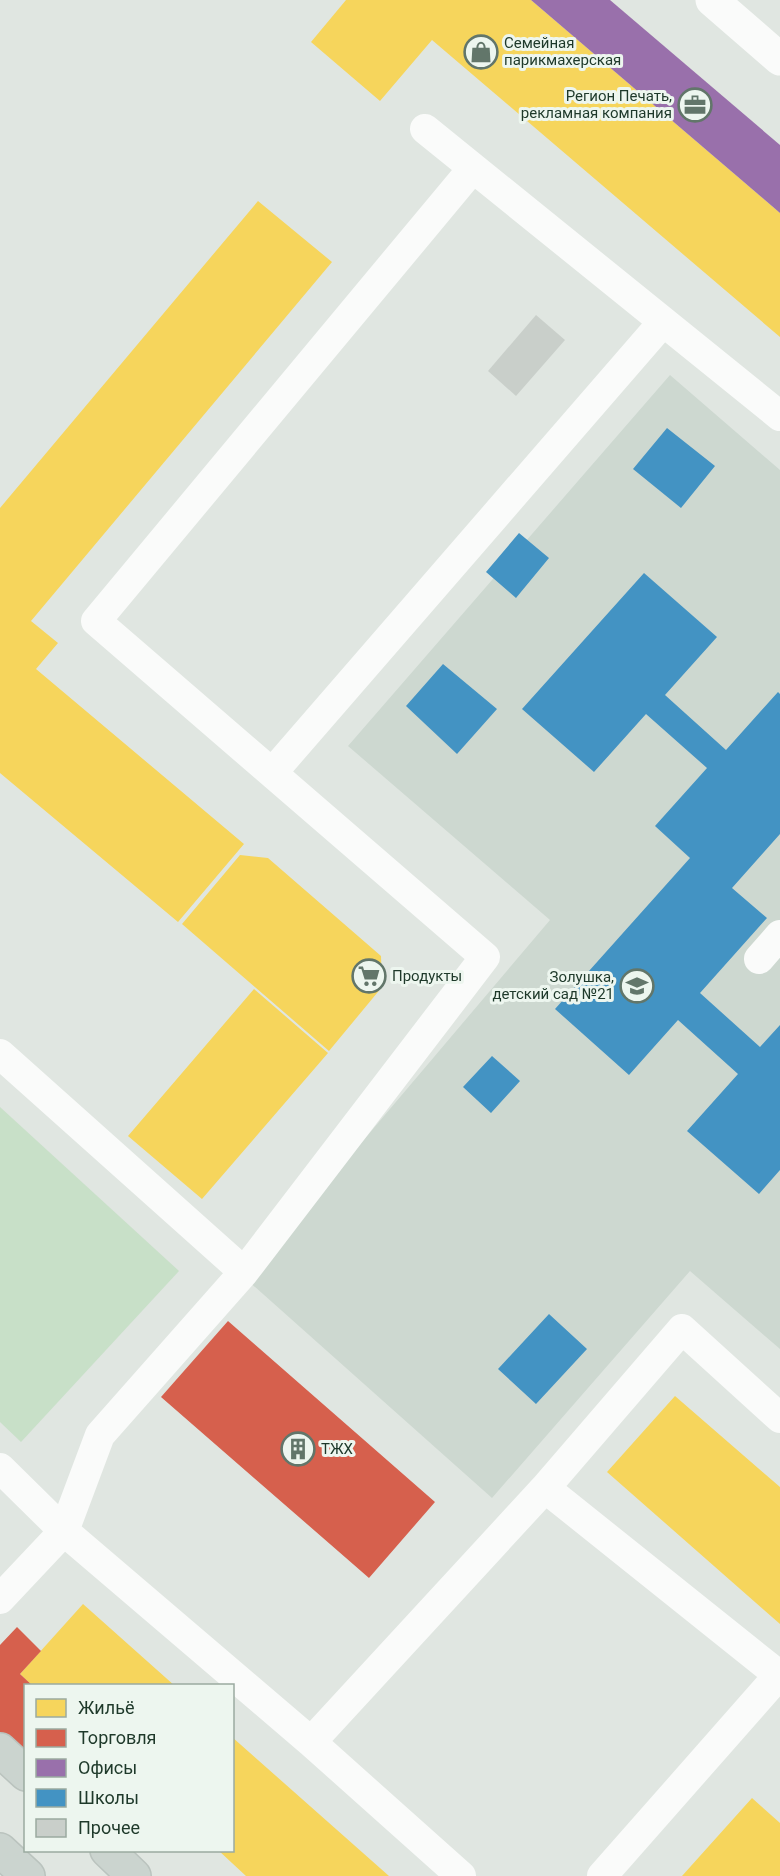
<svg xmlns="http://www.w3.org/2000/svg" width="780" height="1876" font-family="Roboto,sans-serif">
	<rect width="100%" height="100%" fill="#e0e6e1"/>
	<path fill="#cdd8d0" d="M670,375L780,470V1349L690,1271L492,1498L246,1279L550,920L348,746Z"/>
	<path fill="#c8e0c8" d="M0,1107L179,1271L21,1442L0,1422Z"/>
	<path fill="#f6d55c" d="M346,0H531L780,213V337L432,40L380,101L311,42Z
		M258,201L332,262L31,621L58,643L36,669L244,844L178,922L0,773V508Z
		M240,855L268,858L381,956L382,987L329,1051L182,924Z
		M254,989L328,1053L202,1199L128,1136Z
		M675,1396L780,1487V1624L607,1472Z
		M83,1604L175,1686H33L20,1674Z
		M232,1737L389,1876H246L218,1850H232Z
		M752,1798L780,1823V1876H682Z"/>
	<path fill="#d6604d" d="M228,1321L435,1502L369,1578L161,1397Z
		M17,1627L41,1651L20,1674L33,1686H26V1756L0,1732V1645Z"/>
	<path fill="#9970ab" d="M531,0H610L780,145V213Z"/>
	<path fill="#4393c3" d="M667,428L715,466L681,508L633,469Z
		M519,533L549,558L516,598L486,572Z
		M644,573L717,637L665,695L726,750L778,692L780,694V834L732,888L767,918L700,993L760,1047L780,1025V1170L759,1194L687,1131L738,1074L678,1020L629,1075L555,1009L690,858L655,826L707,768L646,714L594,772L522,709Z
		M443,664L497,709L457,754L406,706Z
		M492,1056L520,1081L491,1113L463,1087Z
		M549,1314L587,1349L536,1404L498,1369Z"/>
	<path fill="#c9cfca" d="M536,315L565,340L516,396L488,371Z"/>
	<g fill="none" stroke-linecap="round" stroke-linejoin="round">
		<defs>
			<path id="primary" d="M0,1750L26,1774
				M0,1850L28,1876
				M107,1850L134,1876"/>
		</defs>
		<use href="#primary" stroke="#bac3be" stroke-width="36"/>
		<path stroke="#fafbfa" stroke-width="30" d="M425,129L780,416
			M272,773L663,322
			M759,959L780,935
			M0,1054L244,1272
			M0,1468L64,1531L311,1742
			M545,1488L780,1676
			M0,1599L64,1531L100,1435L244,1272L485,957L96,621L473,168
			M461,1876L311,1742L545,1488L682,1329L780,1418
			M602,1876L779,1675"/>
		<path stroke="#fafbfa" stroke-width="33" d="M712,0L780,59"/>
		<use href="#primary" stroke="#cbd4cf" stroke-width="33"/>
	</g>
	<defs>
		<symbol id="shop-ring" viewBox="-11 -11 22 22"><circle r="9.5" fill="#edf6ef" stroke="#62766a" stroke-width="1.5"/><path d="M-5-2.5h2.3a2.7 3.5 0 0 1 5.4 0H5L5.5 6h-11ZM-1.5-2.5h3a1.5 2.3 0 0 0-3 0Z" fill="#62766a"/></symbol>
		<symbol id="office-ring" viewBox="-11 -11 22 22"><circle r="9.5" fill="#edf6ef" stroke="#62766a" stroke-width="1.5"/><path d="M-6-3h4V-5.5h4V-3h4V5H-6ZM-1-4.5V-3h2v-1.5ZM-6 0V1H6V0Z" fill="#62766a"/></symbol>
		<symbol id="supermarket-ring" viewBox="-11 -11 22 22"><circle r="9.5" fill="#edf6ef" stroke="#62766a" stroke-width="1.5"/><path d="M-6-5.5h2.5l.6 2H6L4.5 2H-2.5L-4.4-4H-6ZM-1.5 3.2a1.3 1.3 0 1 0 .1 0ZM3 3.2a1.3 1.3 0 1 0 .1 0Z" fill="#62766a"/></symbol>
		<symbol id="school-ring" viewBox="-11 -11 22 22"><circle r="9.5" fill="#edf6ef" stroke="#62766a" stroke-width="1.5"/><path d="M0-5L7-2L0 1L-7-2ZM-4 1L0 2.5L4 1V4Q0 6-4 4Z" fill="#62766a"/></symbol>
		<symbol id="building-ring" viewBox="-11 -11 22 22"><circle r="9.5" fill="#edf6ef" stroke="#62766a" stroke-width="1.5"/><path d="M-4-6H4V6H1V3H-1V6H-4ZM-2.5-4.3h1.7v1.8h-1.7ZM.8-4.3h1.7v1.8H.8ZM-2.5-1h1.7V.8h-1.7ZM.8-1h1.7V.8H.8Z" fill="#62766a"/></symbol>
	</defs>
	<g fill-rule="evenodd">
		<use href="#shop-ring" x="462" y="33" width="38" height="38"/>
		<use href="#office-ring" x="676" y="86" width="38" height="38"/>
		<use href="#supermarket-ring" x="350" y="957" width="38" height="38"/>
		<use href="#school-ring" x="618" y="967" width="38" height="38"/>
		<use href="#building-ring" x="279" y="1430" width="38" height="38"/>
	</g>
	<g text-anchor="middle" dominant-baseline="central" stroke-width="6" stroke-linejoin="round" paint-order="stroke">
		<g font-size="15" fill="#1e392a" stroke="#edf6ef" text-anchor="start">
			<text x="504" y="43">Семейная<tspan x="504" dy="17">парикмахерская</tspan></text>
			<text x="672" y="96" text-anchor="end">Регион Печать,<tspan x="672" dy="17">рекламная компания</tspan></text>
			<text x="392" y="976">Продукты</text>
			<text x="614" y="977" text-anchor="end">Золушка,<tspan x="614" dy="17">детский сад №21</tspan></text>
			<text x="321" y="1449">ТЖХ</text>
		</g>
	</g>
	<rect x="24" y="1684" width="210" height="168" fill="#edf6ef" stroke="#9aaaa0" stroke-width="1.5"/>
	<rect x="36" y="1699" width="30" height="18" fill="#f6d55c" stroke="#9aaaa0" stroke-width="1.5"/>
	<text x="78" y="1714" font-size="18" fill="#1e392a">Жильё</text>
	<rect x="36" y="1729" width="30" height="18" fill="#d6604d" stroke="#9aaaa0" stroke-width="1.5"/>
	<text x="78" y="1744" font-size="18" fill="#1e392a">Торговля</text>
	<rect x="36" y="1759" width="30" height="18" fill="#9970ab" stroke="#9aaaa0" stroke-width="1.5"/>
	<text x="78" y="1774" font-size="18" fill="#1e392a">Офисы</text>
	<rect x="36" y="1789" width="30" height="18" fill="#4393c3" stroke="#9aaaa0" stroke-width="1.5"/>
	<text x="78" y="1804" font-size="18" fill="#1e392a">Школы</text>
	<rect x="36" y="1819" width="30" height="18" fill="#c9cfca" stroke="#9aaaa0" stroke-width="1.5"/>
	<text x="78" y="1834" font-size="18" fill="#1e392a">Прочее</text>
</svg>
